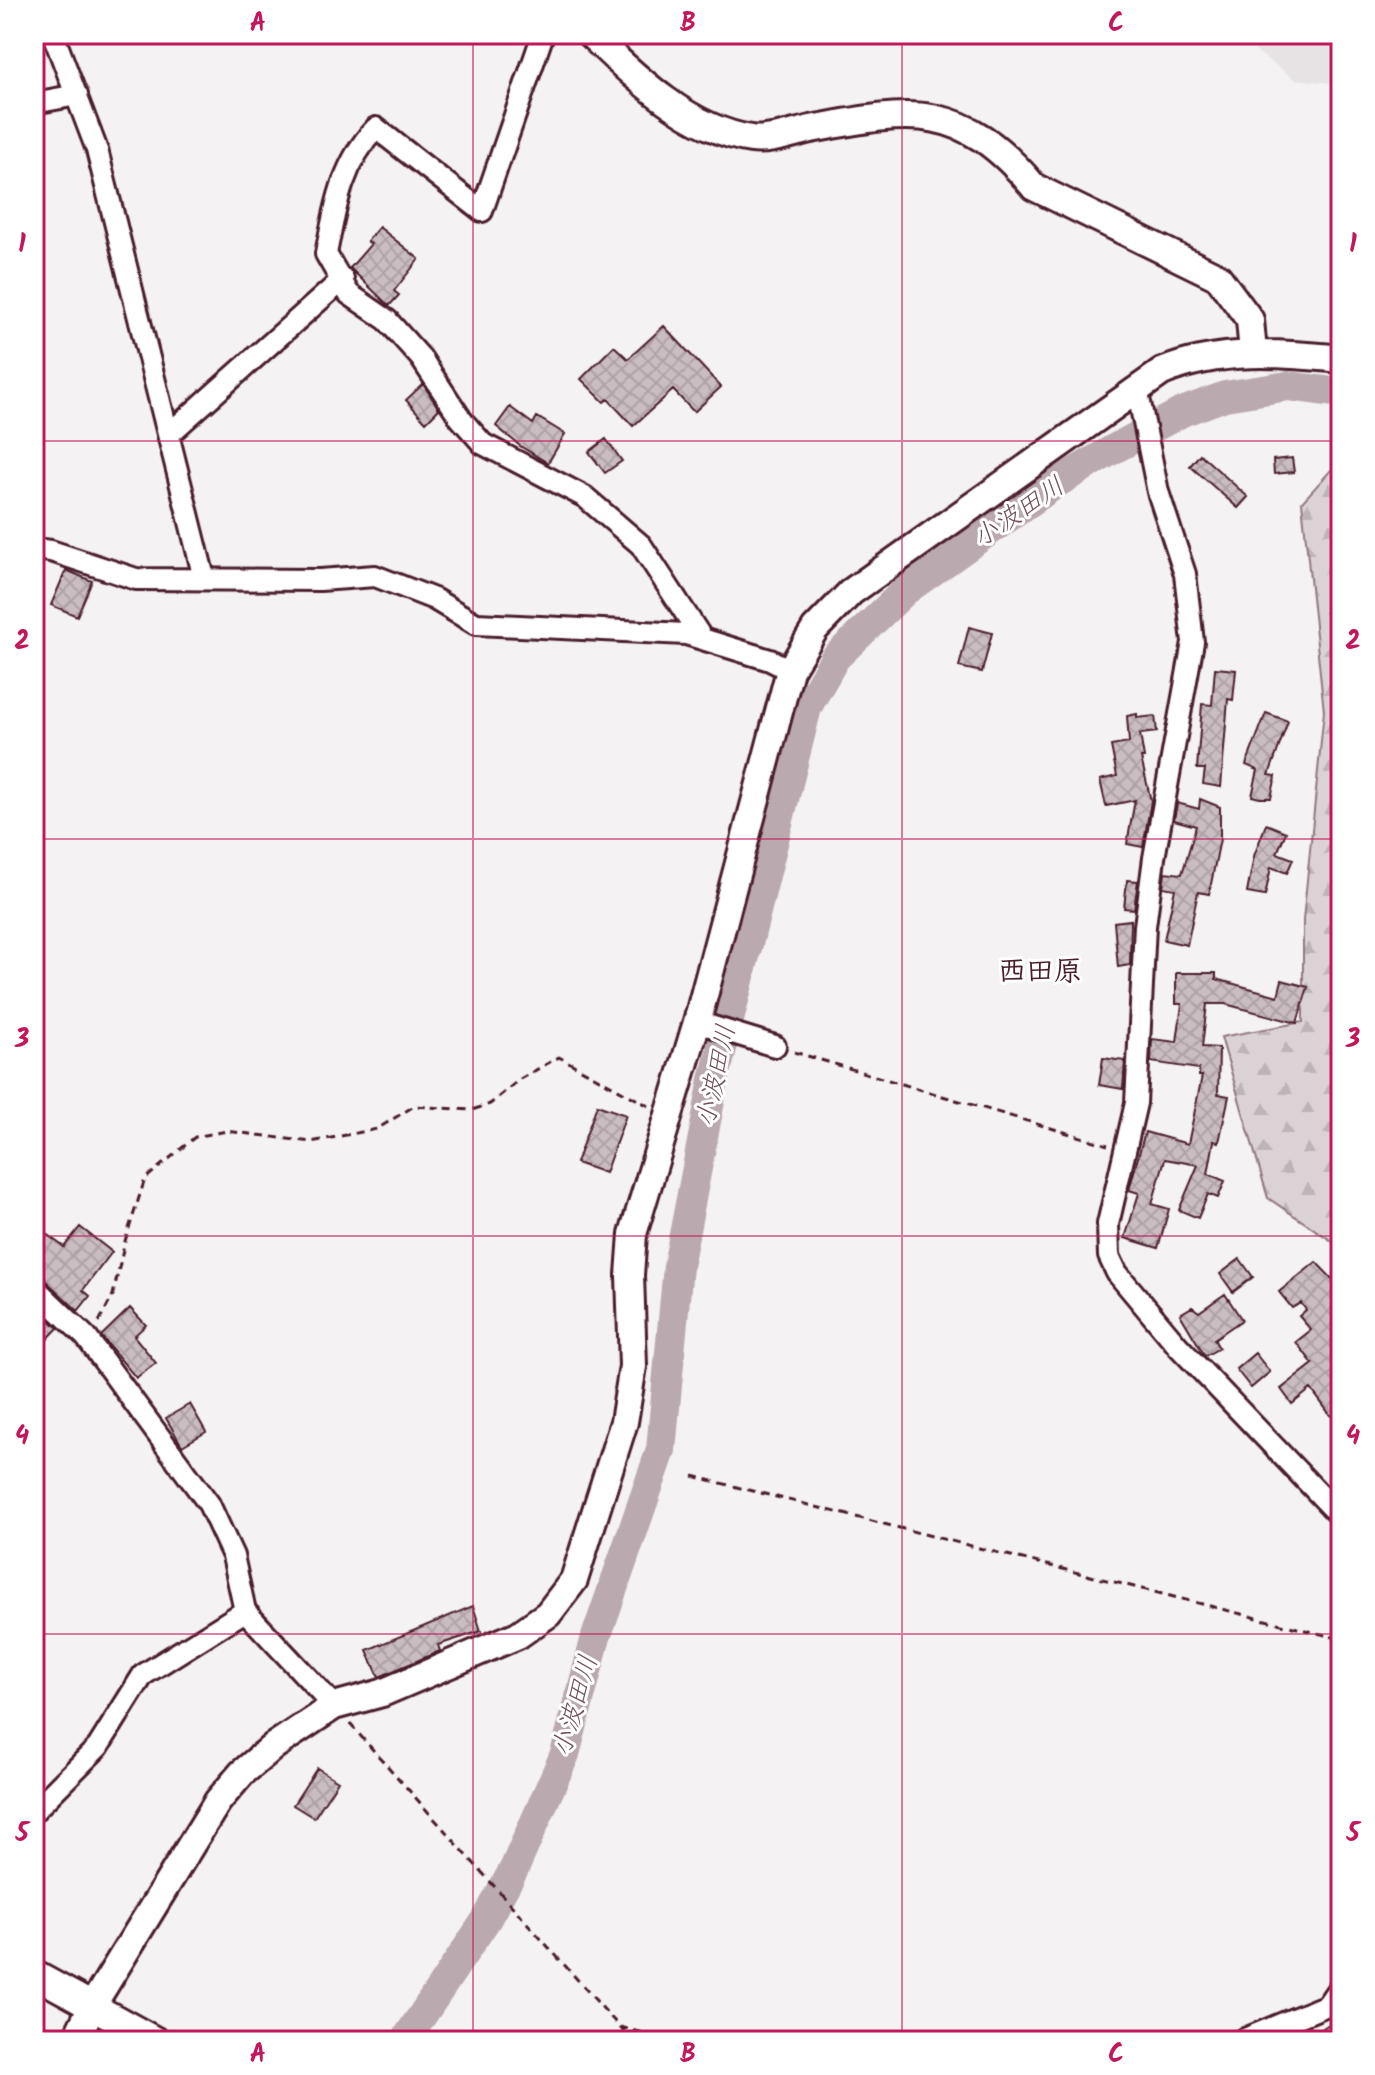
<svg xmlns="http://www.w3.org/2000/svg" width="1375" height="2075" font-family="Kalam,'Klee One',sans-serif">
	<defs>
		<pattern id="forest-firs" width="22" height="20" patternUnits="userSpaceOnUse" patternTransform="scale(2)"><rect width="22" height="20" fill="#dbd2d5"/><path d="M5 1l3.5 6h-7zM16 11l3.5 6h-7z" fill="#bdb4b7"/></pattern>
		<pattern id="building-cross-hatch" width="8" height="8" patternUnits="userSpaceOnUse" patternTransform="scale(2)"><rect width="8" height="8" fill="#cabdc1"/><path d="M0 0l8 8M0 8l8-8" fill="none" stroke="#afa2a6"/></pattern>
	</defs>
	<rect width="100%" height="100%" fill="#f4f2f2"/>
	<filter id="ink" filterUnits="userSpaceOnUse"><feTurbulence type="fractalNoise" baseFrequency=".0125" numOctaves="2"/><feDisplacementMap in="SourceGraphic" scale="16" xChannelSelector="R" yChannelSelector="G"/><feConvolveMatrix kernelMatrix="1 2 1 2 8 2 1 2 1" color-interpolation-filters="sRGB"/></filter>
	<g filter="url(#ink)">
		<path fill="#e7e2e3" d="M1232,34H1341V84L1295,79Z"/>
		<path fill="url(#forest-firs)" stroke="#927880" stroke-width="2" d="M1341,459V1247L1268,1198L1221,1037L1303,1022V920L1324,711L1302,502Z"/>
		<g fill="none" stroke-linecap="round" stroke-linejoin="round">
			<path stroke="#baa9ae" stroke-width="30" d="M405,2041L486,1920L514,1869L565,1754L596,1637L661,1450L678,1266L714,1080L807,707L835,658L906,590L1058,482L1112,450L1182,412L1225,396L1288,386L1341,393"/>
		</g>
		<path fill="url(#building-cross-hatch)" stroke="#4a1f2b" stroke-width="2" d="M379,227L419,259L394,291L399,295L389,306L350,268L371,244L367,241Z
			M664,326L721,387L694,412L673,390L633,426L608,399L604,402L581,379L614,346L628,359Z
			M423,384L439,409L426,422L406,400Z
			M510,407L533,424L537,417L565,434L548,463L520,446L496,426Z
			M606,439L622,461L605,473L589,452Z
			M1200,454L1248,497L1238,508L1190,466Z
			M1292,458L1294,472L1274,474L1273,460Z
			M66,570L92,581L77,616L51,605Z
			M969,627L992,633L982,672L959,667Z
			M1215,668L1236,670L1233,700L1228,699L1221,787L1203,784L1205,769H1197L1202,704L1212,705Z
			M1266,713L1288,721L1269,775L1276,776L1271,798H1260L1252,796L1258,770L1246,765Z
			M1137,714V718L1155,716L1157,732L1140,734L1144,758H1141L1151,801L1143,847L1127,844L1135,800L1106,806L1100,780L1117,776L1111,746L1129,743L1127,716Z
			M1200,799L1220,807V839L1209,894L1198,892L1187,945L1164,940L1175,889L1163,887L1165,872L1182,874L1196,826L1174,820L1177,803L1199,809Z
			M1266,824L1286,832L1277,853L1293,859L1287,873L1271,867L1265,896L1247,893L1254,856Z
			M1127,880L1138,881L1134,909L1124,908Z
			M1131,920L1130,965L1118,967L1114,922Z
			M1176,973H1216V979L1278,996L1282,980L1308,987L1297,1023L1225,1004H1207L1202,1047L1219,1048L1218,1094L1229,1096L1219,1142L1214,1141L1208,1174L1225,1181L1218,1198L1208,1194L1198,1218L1179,1210L1198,1165L1165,1159L1152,1204L1169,1209L1158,1248L1125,1238L1139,1193L1129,1190L1145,1132L1188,1144L1202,1076H1199V1069L1151,1062L1152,1039L1177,1042L1182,1004H1176Z
			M1103,1058L1125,1061L1123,1089L1099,1085Z
			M597,1105L626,1115L605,1173L576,1163Z
			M80,1227L112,1252L83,1290L90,1296L78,1311L43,1278L34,1274V1246L45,1233L64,1247Z
			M1240,1259L1253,1277L1233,1292L1220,1274Z
			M1316,1262L1341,1288V1409L1331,1416L1311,1389L1292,1404L1281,1389L1313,1364L1296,1342L1311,1330L1299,1316L1306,1310L1301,1303L1292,1308L1279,1292Z
			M1225,1294L1242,1320L1214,1339L1219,1348L1205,1356L1180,1314L1192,1307L1199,1312Z
			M130,1308L146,1325L134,1336L156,1363L136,1378L101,1336Z
			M41,1312L58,1328L34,1353V1319Z
			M1255,1353L1270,1372L1251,1388L1236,1369Z
			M190,1404L206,1432L182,1446L166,1418Z
			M473,1606L481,1631L438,1645L440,1651L379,1677L367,1650Z
			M317,1768L338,1781L314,1818L293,1805Z
			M1341,2016V2041H1328L1320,2030Z"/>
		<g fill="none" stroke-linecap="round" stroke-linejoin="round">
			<defs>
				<path id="street" d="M53,34L97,150L204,578
					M543,34L482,211L376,128C342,163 335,208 326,254L349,294L387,320L421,358L461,419L483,444L585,497L641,545L701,637
					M34,103L77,95
					M1137,388L1158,492L1185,574L1193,642L1154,858L1145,926L1136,1103L1108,1224L1109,1256L1117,1273L1178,1346L1341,1517
					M169,434L343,279
					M34,549L51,551L136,579L320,580L375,576L434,599L476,624L686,634L770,660L790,670
					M697,1022L775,1046
					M34,1287L86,1337L209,1504L233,1556L245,1611L334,1706
					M34,1811L98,1747L143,1675L245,1611
					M1240,2041L1327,2005L1341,1985"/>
				<path id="secondary" d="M590,34C635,77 688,129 751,139C768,142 793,133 811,129C912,110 961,100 1034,187L1218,277L1250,320L1253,353
					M34,1974L156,2041
					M75,2041L92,2006L218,1801L242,1773L274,1746L334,1706L382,1693L518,1635L548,1614L574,1580L624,1422L633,1366L630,1275L633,1234L697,1022L790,670L815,629L851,592L1162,372C1218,348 1282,353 1341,359"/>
			</defs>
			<use href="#street" stroke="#4a1f2b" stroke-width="26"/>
			<use href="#secondary" stroke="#4a1f2b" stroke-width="32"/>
			<path stroke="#4a1f2b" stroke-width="3" stroke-dasharray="8 6" stroke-linecap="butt" d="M794,1052L1108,1145
				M99,1322L113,1295L125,1241L145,1179L195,1137L227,1131L311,1142L377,1129L414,1106L472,1110L490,1104L520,1079L559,1057L649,1106
				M693,1476L1341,1639
				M350,1724L632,2041
				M620,2027L677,2041"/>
			<use href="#street" stroke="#fff" stroke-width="20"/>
			<use href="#secondary" stroke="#fff" stroke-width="26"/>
		</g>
	</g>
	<path fill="none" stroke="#c2185b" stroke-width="2" stroke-opacity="0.55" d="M473,34V2041M902,34V2041M34,441H1341M34,839H1341M34,1236H1341M34,1634H1341"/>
	<g text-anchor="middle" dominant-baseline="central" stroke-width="6" stroke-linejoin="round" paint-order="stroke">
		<g font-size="26" font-style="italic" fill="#714f59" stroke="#fff">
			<text transform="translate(1019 513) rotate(-34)">小波田川</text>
			<text transform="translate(717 1076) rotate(-78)">小波田川</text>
			<text transform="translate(576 1706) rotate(-74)">小波田川</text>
		</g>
		<g font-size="28" font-weight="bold" fill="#4a1f2b" stroke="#fff">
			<text x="1040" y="972">西田原</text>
		</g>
	</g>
	<rect width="1375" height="2075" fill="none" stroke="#fff" stroke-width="88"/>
	<rect x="44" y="44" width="1287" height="1987" fill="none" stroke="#c2185b" stroke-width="3"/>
	<g font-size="26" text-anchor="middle" font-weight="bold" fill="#c2185b">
		<text x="258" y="31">A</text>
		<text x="688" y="31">B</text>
		<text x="1116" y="31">C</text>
		<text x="22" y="252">1</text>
		<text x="1353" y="252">1</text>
		<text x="22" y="649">2</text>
		<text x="1353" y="649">2</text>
		<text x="22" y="1047">3</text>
		<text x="1353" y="1047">3</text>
		<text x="22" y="1444">4</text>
		<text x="1353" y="1444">4</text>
		<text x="22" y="1841">5</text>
		<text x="1353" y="1841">5</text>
		<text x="258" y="2062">A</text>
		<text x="688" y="2062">B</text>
		<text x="1116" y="2062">C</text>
	</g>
</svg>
